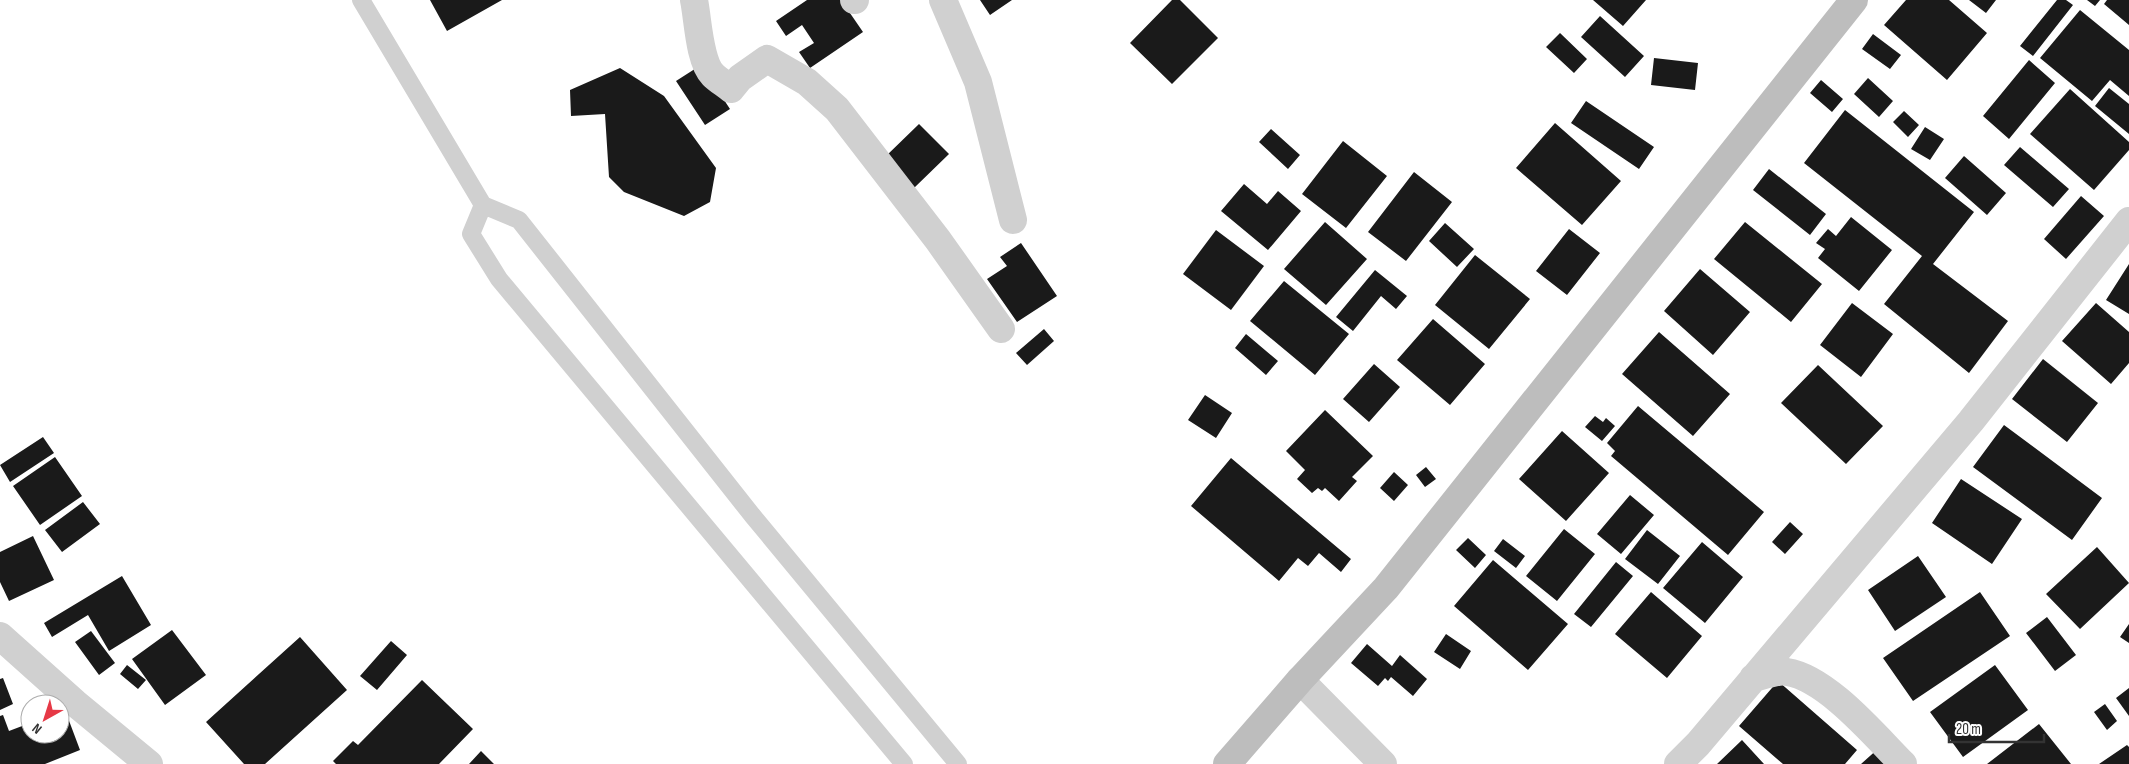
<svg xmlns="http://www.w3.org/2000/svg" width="2129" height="764" font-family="'Sofia Sans Condensed',sans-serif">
	<rect width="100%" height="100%" fill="#fff"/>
	<path fill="#1a1a1a" d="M430,0H502L447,31Z
		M807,0H841L863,32L810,68L799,52L814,43L802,25L786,36L776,21Z
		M980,0H1012L990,15Z
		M1172,0H1180L1218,38L1172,84L1130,43Z
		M1593,0H1646L1623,26Z
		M1906,0H1949L1987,33L1947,80L1884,25Z
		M1969,0H1996L1986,13Z
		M2057,0H2066L2073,5L2033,56L2020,46Z
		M2087,0H2100L2095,6Z
		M2107,0H2129V25L2104,4Z
		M2080,10L2129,50V96L2110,80L2092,101L2040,58Z
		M1600,16L1644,56L1625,77L1581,37Z
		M1560,33L1587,59L1574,73L1546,47Z
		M1873,34L1901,55L1890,69L1862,49Z
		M1654,58L1698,63L1695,90L1651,85Z
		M2029,60L2055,83L2009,139L1983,116Z
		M701,65L730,109L705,125L676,81Z
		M620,68L664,96L716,168L710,202L684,216L624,192L609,177L605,114L571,116L570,90Z
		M1868,78L1893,101L1879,117L1854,94Z
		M1821,80L1843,99L1832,112L1810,93Z
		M2109,88L2129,104V134L2095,106Z
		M2070,89L2129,142V150L2094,190L2030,134Z
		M1586,101L1654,147L1639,169L1571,123Z
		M1845,110L1974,212L1933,264L2008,321L1969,373L1884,304L1922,256L1804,163Z
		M1904,111L1919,125L1908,137L1893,122Z
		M1555,123L1621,181L1582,225L1516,168Z
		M919,124L949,154L914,188L884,158Z
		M1925,127L1944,139L1930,160L1911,149Z
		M1271,129L1300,155L1288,169L1259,142Z
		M1343,141L1387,176L1346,228L1302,194Z
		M2020,147L2069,189L2053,207L2004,165Z
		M1964,156L2006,193L1987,215L1945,178Z
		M1769,169L1826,214L1810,235L1753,190Z
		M1414,172L1452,202L1406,261L1368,232Z
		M1244,184L1267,204L1278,191L1301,211L1268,250L1221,211Z
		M2081,196L2104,216L2066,259L2044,239Z
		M1851,217L1892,250L1859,291L1818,258L1825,249L1816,243L1828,229L1836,236Z
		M1325,222L1367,259L1326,305L1284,269Z
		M1745,222L1822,284L1791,322L1714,259Z
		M1445,223L1474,249L1457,267L1429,241Z
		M1569,229L1600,253L1567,295L1536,271Z
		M1216,230L1264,266L1231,310L1183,274Z
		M1021,243L1057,296L1017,322L987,279L1007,266L1000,257Z
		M1475,255L1530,299L1489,349L1435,305Z
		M2129,264V314L2106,300Z
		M1700,269L1750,312L1713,355L1664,311Z
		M1375,270L1407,296L1396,309L1381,296L1353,331L1336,317Z
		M1284,281L1349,334L1315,375L1250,321Z
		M1852,303L1893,334L1861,377L1820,345Z
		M2096,303L2129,332V363L2111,384L2062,341Z
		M1433,319L1485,364L1450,405L1397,360Z
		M1044,329L1054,341L1027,365L1016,353Z
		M1659,332L1730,394L1693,436L1622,374Z
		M1246,334L1278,361L1266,375L1235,348Z
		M2043,359L2098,403L2067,442L2012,399Z
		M1374,364L1400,387L1369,422L1343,399Z
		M1818,365L1883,426L1846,464L1781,403Z
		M1205,395L1232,413L1216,438L1188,420Z
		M1638,406L1764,512L1728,555L1611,456L1615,451L1607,443Z
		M1325,410L1373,456L1352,477L1357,481L1339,501L1325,488L1322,491L1318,488L1312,493L1297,479L1305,470L1286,451Z
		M1595,416L1603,422L1606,418L1615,426L1602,441L1585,427Z
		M2004,425L2102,498L2072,540L1973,467Z
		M1562,431L1609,473L1566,521L1519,479Z
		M43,437L54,453L10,482L0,465Z
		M55,457L82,496L40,525L13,486Z
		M1231,458L1351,559L1341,572L1319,553L1308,566L1298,558L1279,581L1191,506Z
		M1426,467L1436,479L1425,487L1416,475Z
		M1394,472L1408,485L1394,501L1380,488Z
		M1961,479L2022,519L1992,564L1932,523Z
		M1630,495L1654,515L1621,554L1597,534Z
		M83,502L100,524L62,552L45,530Z
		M1790,522L1803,534L1785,554L1772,542Z
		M1564,529L1595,554L1557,601L1526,576Z
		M1647,530L1680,556L1658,584L1625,559Z
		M33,536L54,580L9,601L0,582V552Z
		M1468,538L1486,555L1475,568L1456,550Z
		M1503,539L1525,556L1516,568L1494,551Z
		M1702,542L1743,577L1705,623L1663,588Z
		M2097,547L2129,583L2080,629L2046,594Z
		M1918,556L1946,597L1895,631L1868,590Z
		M1493,560L1568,624L1528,670L1454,606Z
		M1616,562L1633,576L1591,627L1574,614Z
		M122,576L151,625L109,651L88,615L52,637L44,623Z
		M1651,592L1702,636L1667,678L1615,634Z
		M1980,592L2010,636L1913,701L1883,658Z
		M2047,617L2076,655L2055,671L2026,633Z
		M2129,624V643L2120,637Z
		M172,630L206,675L165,705L132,659Z
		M91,631L115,663L99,675L75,642Z
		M1446,634L1471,651L1460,669L1434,652Z
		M300,637L347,690L265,764H244L206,722Z
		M391,641L407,655L377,690L360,676Z
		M1367,644L1392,666L1400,655L1427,679L1413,696L1391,677L1388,681L1385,678L1378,686L1351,663Z
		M127,665L146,680L138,689L120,674Z
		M1995,665L2028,710L1963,757L1930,712Z
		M3,678L13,704L0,710V679Z
		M422,680L473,729L439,764H336L333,761L353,741L358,745Z
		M1778,681L1857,750L1845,764H1783L1739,726Z
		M2129,688V716L2116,698Z
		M2105,704L2117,721L2107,730L2094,712Z
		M65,710L80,750L45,764H0V716L3,715L9,731L30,723V734H60V712Z
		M2039,724L2071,764H1987Z
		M1742,740L1764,764H1717Z
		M2127,745L2129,747V764H2099Z
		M1880,747L1887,764H1861Z
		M481,751L494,764H469Z"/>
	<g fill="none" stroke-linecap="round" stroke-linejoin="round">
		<path stroke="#d0d0d0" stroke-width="18" d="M361,0L483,205L519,220L752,515L958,764
			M483,205L471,234L499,279L904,764"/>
		<path stroke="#d0d0d0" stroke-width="28" d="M694,0C698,19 699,61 713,75C718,80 725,84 731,89L740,78L767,59L807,82L837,109L938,240L1001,329
			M854,0H855
			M943,0L978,82L1013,220
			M0,636L75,703L149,764
			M1753,678C1763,676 1778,670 1787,672C1827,678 1875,736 1903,764
			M1300,680L1383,764
			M1678,764L1698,744L1971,421L2129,221"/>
		<path stroke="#bdbdbd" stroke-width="28" d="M1227,764L1300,680L1386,588L1854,0"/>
	</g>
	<g transform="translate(45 719) rotate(219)"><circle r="24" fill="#ffffff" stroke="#adadad"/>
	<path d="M0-4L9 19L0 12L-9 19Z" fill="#e63946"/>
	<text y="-8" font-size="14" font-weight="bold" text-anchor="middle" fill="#333333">N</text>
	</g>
	<path d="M1949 734v8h95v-8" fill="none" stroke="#333333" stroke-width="2.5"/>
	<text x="1956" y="734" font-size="15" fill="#333333" stroke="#ffffff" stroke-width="4" paint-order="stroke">20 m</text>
</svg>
